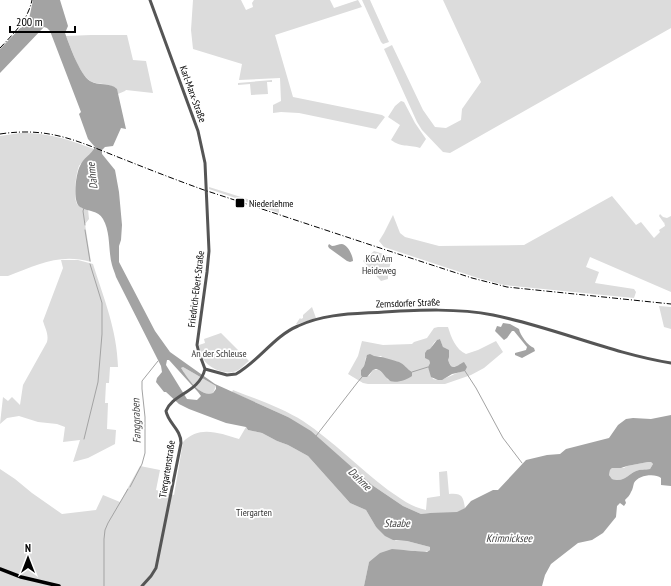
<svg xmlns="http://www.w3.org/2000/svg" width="671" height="586" font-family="'PT Sans Narrow',sans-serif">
	<rect width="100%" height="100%" fill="#fff"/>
	<path fill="#dcdcdc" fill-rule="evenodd" d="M193,0H241L246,10L253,7L252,3L254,0H330L334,8L358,0L362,7L275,35L293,97L382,115L385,117L376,129L299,113L281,112L273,113V105L281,101L280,78L239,80L242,64L193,49L191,30Z
		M362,0H370L389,42L383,44L381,42Z
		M443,0H671V28L450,153L443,152L422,130L417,122L384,49L392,45L423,110L435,127L446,128L461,120L462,109L481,82Z
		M91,35H127L133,60L146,61L153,93L126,90L125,91L118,94C115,80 98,87 89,80C79,73 71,48 66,36Z
		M272,80V82H267L268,94L251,95L250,84L238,85V83Z
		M401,101L404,102L415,123L426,139L420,148C407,144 402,148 391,140L400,125L388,117L395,106Z
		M20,133C50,133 66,139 94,149C91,156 83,160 79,166C76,173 73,197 77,204C79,208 84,208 88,209L89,219L85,224L91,262C59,253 38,265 8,276H0V136Z
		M209,187L279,209V213L209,189Z
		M612,196L636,225L641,222L654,238L660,232L659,230L665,226L664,222V223L659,216L660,214L663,217L667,218L671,216V292L590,257L586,267L599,272L595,283L634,289L636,292L634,298L504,285L478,278L384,247L379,241L384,233L393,215L400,233L405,237L439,246L524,245Z
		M374,251L393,257L388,271V279L381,281L363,261Z
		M61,260H78L93,264C104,299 117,330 118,367H110L109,383H106L105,403H108L107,429L116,430L115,444L88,458L73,462L80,440L63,442L65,427L57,424L38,422L19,416L7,418L0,424L3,397L8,401L12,397L20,405L23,385L47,342C49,334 45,328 43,321L63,268Z
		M659,306L671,307V329L664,327Z
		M312,307L316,318L298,324H296L300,318L301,319L303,318V315Z
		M438,327H448C451,337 456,350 466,354L478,350L496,341L503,352L484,368L471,375L445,384H368L363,383L348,374L358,356L362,341L383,345L412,344L414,342L427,338L434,328ZM440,339L443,347L449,354L447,360L452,367H457L464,371C452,373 445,382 433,379L428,367L430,363L429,360C430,352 431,341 440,339ZM381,356L384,359L398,362L412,372C402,379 400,382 388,380L386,376L379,370H373L369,376L361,370L364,366L366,357Z
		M221,333L249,361C244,365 239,371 233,372C229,373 224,372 220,371C207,367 200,358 199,345L205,343L204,339Z
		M183,367L216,386L213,393C200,398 187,377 181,368Z
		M233,390C256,399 282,408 303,421C333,441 359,468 388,490C400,498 411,507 426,510L427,498L440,496L439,472L447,471L449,494C462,493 463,496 465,508L457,513H430L421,514L403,506L372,485L288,417L232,392Z
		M246,427L248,430L262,433L277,441L288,445L308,456L350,503L366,510L376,527L396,541H407L430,547V550C423,555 413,549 405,550C394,552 379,559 369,562L364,586H0V469L15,479L32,493L62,514L96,510L103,495L120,502L140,466L160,470L156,490L174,495L183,442C199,425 219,433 239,439Z
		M648,462H651L653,464L650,469C645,470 640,469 636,471C627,475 624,483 612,479L609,475L610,470L612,468H624L627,466Z"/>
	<path fill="#a3a3a3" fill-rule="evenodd" d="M33,0H60L68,26L65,33C69,44 80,75 90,81C98,86 110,82 117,89L126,129L121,128L113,146L105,147L102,150V154L115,170L119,192L122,225L121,240L119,246V262L155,331L170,352L215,384L288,417L311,431L372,485L403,506L421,514L430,513L457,512L465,508L471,501L493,490H498L526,460L547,455L560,454L566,449L609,438L618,425L626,419L633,418L651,419L671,415V486L661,485V478C655,473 638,475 634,483C633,486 633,489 631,492C630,495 627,498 625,500L626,503L624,506L620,503L617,506L616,517L603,533L592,540L578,543L551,564L545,575L542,586H364L369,562L380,553L392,549L427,552L430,550V547L407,541L393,540L385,536L376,527L366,510L350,503L308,456L288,445L277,441L262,433L248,430L246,427L226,423L189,409L179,404L166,392H164L156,382L157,378L162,372L161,366L116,277C115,273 113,269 112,265C108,251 111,233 103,219C98,210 88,212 80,207C72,202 76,173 80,166C83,158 91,155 95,147L88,139L79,114L81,112L50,31L47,28L44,27L0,73V49L29,19ZM167,360H169L198,392L201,396L197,400L187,399L166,365ZM183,367L216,386V389L213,393C200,398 187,377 181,368ZM648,462H651L653,464L650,469C645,470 640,469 636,471C627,475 624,483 612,479L609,475L610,470L612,468H621L627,466Z
		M329,244L332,246C335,246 339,244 342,244C348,245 353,256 353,261L350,262L347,261L329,248L328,246Z
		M503,323L510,324L519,329C520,335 528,346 534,348L535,351L522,358L515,355V353L526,350L527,347L514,331H512L507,338L504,340L495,331L497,326L501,327Z
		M440,339L443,347L449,350V357L448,360C452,372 456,366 464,362L467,367L465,371L452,374L442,380H438L431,377L428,367L430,363L429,360L425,358V353L427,350L430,349L437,340Z
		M370,354L374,356C379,356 393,360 399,362C404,364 407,369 412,372V376C407,380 392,385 388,379C383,375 383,371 376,369L373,370L367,377H362L361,375V370L364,366L367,355Z"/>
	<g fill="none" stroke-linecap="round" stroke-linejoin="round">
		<path stroke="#a3a3a3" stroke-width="1" d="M84,208L83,211L85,225
			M85,230L90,261
			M465,371L476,388L503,438L522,463
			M412,372L428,367
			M316,436L357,383L362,377
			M84,439L98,382L102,334V303L90,264
			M130,487L142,464L145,453V417L142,389V381L158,361
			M104,586V539L105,530L108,523L128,489"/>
		<defs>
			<path id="major" d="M0,569L21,577L59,586"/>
		</defs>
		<use href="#major" stroke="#dbdbdb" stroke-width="4.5"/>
		<path stroke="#555" stroke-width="3" d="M150,0L198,131L205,163L209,251L207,272L197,345L199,353L205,369
			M205,369L227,375L236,374C259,361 274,336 298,326C326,313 355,314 384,312C420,310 457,308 493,315C553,327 610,353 671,363
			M142,586L151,576L156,568L181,443C181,429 168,423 166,411C172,394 199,393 205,369"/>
		<use href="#major" stroke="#000" stroke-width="3.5"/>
		<path stroke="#000" stroke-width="1" stroke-dasharray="6 2 1 2" stroke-linecap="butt" d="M0,48C14,33 28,20 32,0
			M0,134C52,126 81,143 128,161C153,171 179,181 204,190C293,219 382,249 472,278L507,287L671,304"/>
	</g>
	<rect fill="#000" stroke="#fff" stroke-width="1.5" x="235" y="198" width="10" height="10" rx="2"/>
	<g text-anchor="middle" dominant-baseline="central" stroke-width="3.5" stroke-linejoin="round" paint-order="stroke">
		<g font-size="10" fill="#000" stroke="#fff">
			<text transform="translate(193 94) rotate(70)">Karl-Marx-Straße</text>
			<text transform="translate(196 289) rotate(-83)">Friedrich-Ebert-Straße</text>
			<text transform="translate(408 303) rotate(-2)">Zernsdorfer Straße</text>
			<text transform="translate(167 469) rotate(-81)">Tiergartenstraße</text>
		</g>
		<g font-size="10" fill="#000" stroke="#fff" text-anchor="start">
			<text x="249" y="203">Niederlehme</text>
		</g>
		<g font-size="10" fill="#333" stroke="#fff">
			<text x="379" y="258">KGA Am<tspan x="379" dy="12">Heideweg</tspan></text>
			<text x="219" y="353">An der Schleuse</text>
			<text x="254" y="512">Tiergarten</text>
		</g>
		<g font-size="11" font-style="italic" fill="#444" stroke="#fff">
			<text transform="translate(92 176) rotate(-97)">Dahme</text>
			<text transform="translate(136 421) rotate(-92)">Fanggraben</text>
			<text transform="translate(360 479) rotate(44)">Dahme</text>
			<text x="397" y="523">Staabe</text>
			<text x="509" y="538">Krimnicksee</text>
		</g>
	</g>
	<g transform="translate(28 558)" stroke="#ffffff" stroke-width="3" paint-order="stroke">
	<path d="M0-3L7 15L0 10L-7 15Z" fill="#000000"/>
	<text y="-6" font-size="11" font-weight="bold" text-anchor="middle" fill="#000000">N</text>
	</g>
	<path d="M10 26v6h65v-6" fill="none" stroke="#000000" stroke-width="2"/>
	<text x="16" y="26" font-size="12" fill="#000000" stroke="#ffffff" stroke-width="3" paint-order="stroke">200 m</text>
</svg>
